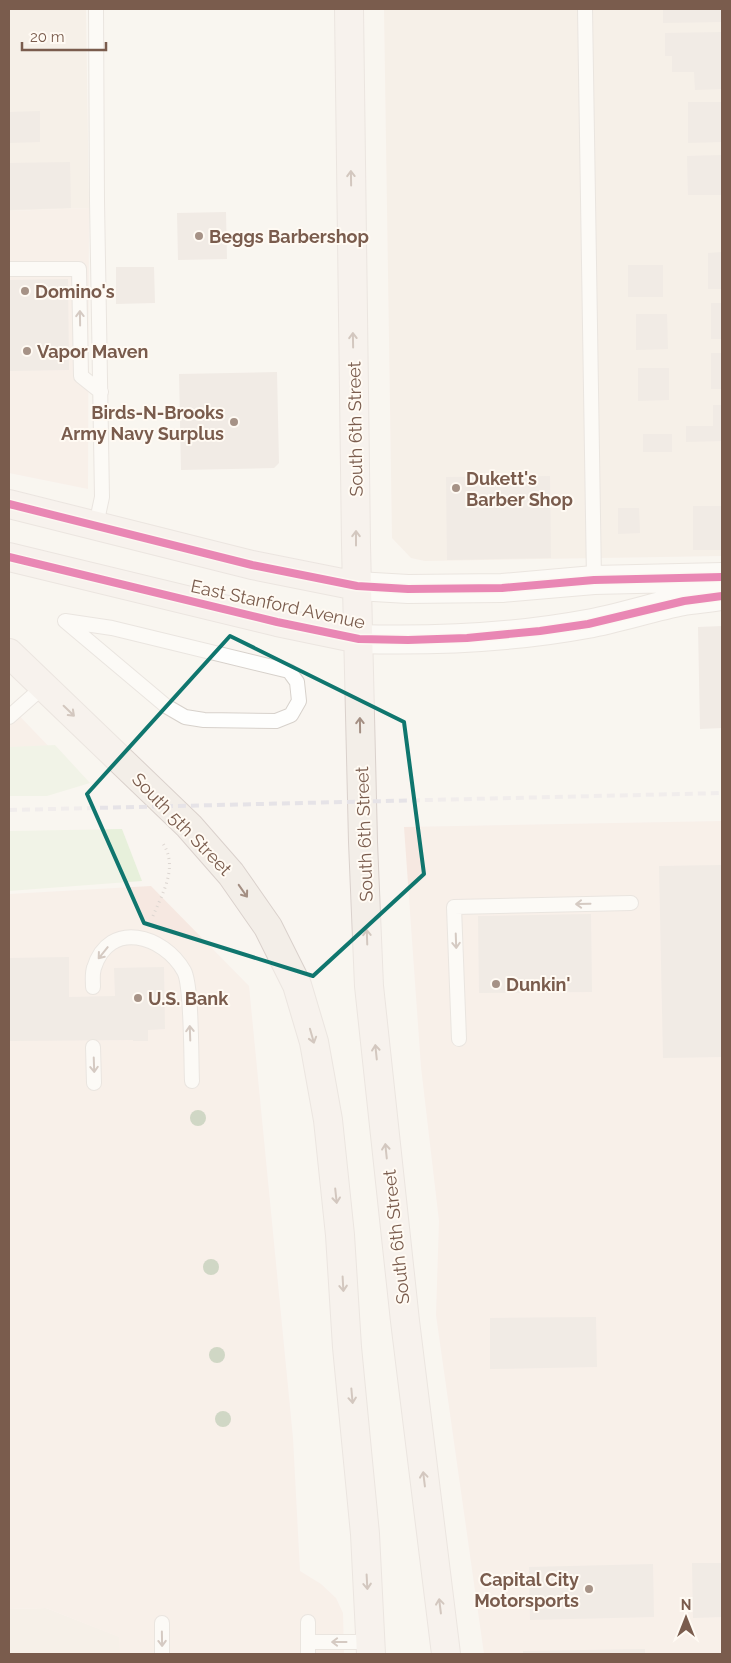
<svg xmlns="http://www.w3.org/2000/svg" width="731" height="1663" font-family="Raleway,sans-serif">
	<rect width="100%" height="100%" fill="#f9f5f0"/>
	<path fill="#f2e8de" d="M9,9H86L89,208L9,211Z
		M384,9H722V556L425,561L411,558L392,538Z
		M46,1608L120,1637V1654H9V1609Z"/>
	<path fill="#f6e8e1" d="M89,208L88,489L9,473V211Z
		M9,705L56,754L9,755Z
		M722,821V1654H484L436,1315L439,1221L421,1067L404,827Z
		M151,886L249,986L293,1438L300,1571L321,1584L336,1598L343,1613L344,1654H120L119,1637L46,1608L9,1609V894Z"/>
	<path fill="#e7f0db" d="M55,745L90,783L47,796H9V747Z
		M122,829L142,881L9,891V831Z"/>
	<path fill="#e6ded7" d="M663,9H722V22L663,23Z
		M722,32V89L695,90L694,72H672V56H665V33Z
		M688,102H722V142L688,143Z
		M40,111V142L9,143V112Z
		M722,155V195H688L687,156Z
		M70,162L71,208L9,210V163Z
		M226,212L227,259L178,260L177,213Z
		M722,252V289H708V253Z
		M628,265H663V297H628Z
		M116,267H154L155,303L116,304Z
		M68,279L69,370L9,371V280Z
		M711,303H722V339H711Z
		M636,314H667L668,349L636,350Z
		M711,353H722V389H711Z
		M638,368H669V400L638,401Z
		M277,372L279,463L274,468L181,470L179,374Z
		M713,405H722V441L686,442V426H713Z
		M643,434H672V452H643Z
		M550,476L551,558L447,560L446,477Z
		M693,506H722V550H693Z
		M618,508H639L640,533L618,534Z
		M722,626V728L700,729L698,627Z
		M722,865V1057L663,1058L659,866Z
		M591,914L592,992L479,993L478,916Z
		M69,957V997L115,996L114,968L164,967L165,1029L148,1030V1041H133V1040L9,1041V958Z
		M596,1317L597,1367L490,1369V1318Z
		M692,1563H722V1617L693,1618Z
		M653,1564L654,1617L530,1620L529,1567Z
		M645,1649V1654H523V1651Z"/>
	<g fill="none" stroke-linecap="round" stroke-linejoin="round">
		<defs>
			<path id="lane" d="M585,9L594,580
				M9,269H79L81,376L101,392
				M96,525L102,497L97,201L96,9
				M65,621L112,628L289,671L297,682L299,701L291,715L276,721L204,720L185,717L166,706Z
				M9,717L44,686
				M93,987C93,981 92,974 94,968C109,919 164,935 184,971C192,985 191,1061 192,1081
				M459,1039L454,907L631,903
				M93,1047L94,1083
				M308,1622V1654
				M162,1623V1654
				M308,1642H370"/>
			<path id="secondary" d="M357,586L408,589L502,588L594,580L722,577
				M359,639C435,641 512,638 587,624C620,618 652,607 684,601C697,599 710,598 722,596"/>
			<path id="primary" d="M349,9L356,545L363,842L369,986L405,1321L446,1654
				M9,504L252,565L357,586
				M9,557L277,622L359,639
				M9,653L189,826L231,874L268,927L297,985L314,1042L328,1120L340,1235L347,1347L365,1534L371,1654"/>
		</defs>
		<use href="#lane" stroke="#d7d1cb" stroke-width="16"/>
		<use href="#secondary" stroke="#d9d2cb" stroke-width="30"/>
		<use href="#primary" stroke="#dad1cc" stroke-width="30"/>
		<path stroke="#dcd5d0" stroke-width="3" stroke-dasharray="1 4" stroke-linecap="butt" d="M153,916C163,892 179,866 162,842"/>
		<use href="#lane" stroke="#fefefd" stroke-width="14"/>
		<use href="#secondary" stroke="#fefefd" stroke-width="28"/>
		<use href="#primary" stroke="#f3eee8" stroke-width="28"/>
		<path stroke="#e6e3e7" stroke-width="4" stroke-dasharray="8 5" stroke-linecap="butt" d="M9,810L722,793"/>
		<defs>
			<path id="cycleway" d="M9,504L252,565L357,586L408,589L502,588L594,580L722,577
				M9,557L277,622L359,639L408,640L467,638L540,631L588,624L684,601L722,596"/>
		</defs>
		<use href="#cycleway" stroke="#fffaf3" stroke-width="11"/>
		<use href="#cycleway" stroke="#d6006c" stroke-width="8"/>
	</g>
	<g fill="#9eb190">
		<circle cx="198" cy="1118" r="8"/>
		<circle cx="211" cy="1267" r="8"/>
		<circle cx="217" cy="1355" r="8"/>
		<circle cx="223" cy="1419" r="8"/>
	</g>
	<defs><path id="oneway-shaft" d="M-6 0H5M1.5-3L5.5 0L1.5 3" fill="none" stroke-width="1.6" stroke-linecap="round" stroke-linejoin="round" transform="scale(1.25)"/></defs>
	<g stroke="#a48f83">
		<use href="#oneway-shaft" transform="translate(351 178) rotate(-91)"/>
		<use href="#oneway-shaft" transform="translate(353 340) rotate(-91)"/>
		<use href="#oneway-shaft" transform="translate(356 538) rotate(-90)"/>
		<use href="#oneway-shaft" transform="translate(69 711) rotate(44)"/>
		<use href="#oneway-shaft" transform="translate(360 725) rotate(-91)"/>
		<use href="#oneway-shaft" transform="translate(243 891) rotate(55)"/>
		<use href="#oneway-shaft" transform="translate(367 937) rotate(-92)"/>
		<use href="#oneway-shaft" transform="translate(312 1036) rotate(74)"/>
		<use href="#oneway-shaft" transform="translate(376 1052) rotate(-96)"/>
		<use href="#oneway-shaft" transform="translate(386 1151) rotate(-96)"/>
		<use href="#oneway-shaft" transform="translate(336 1196) rotate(84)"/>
		<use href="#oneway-shaft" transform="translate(343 1284) rotate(87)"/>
		<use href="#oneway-shaft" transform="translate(352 1396) rotate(85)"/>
		<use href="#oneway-shaft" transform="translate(424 1479) rotate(-97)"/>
		<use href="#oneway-shaft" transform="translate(367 1582) rotate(87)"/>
		<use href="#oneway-shaft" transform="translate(440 1606) rotate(-97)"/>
	</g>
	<g stroke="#a8958b">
		<use href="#oneway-shaft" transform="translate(80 318) rotate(-91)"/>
		<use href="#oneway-shaft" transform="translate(583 904) rotate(179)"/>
		<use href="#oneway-shaft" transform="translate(456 941) rotate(88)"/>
		<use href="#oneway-shaft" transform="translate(103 953) rotate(129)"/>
		<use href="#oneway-shaft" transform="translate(190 1033) rotate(-92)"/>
		<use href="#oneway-shaft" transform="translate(94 1065) rotate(88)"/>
		<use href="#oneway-shaft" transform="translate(162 1639) rotate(89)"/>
		<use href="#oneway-shaft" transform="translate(339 1642) rotate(180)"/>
	</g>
	<path d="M0 0H731V1663H0ZM230,636L404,722L424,874L313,976L144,923L87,794Z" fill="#f9f5f0" fill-opacity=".55" fill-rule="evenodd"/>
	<path fill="none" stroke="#0f766e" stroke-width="4" stroke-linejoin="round" d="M230,636L404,722L424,874L313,976L144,923L87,794Z"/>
	<g fill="#a69286" stroke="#fffaf3" stroke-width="2">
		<circle cx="199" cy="236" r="5"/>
		<circle cx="25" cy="291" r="5"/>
		<circle cx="27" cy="351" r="5"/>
		<circle cx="234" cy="422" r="5"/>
		<circle cx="456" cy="488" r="5"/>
		<circle cx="496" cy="984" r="5"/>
		<circle cx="138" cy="998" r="5"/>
		<circle cx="589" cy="1589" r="5"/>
	</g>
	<g text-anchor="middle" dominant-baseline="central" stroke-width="4" stroke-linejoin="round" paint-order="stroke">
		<g font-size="18" font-weight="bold" fill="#7a5c4d" stroke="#fffaf3" text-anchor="start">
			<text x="209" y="236">Beggs Barbershop</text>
			<text x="35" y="291">Domino's</text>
			<text x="37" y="351">Vapor Maven</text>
			<text x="224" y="412" text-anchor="end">Birds-N-Brooks<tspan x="224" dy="21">Army Navy Surplus</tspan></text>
			<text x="466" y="478">Dukett's<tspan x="466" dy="21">Barber Shop</tspan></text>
			<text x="506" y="984">Dunkin'</text>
			<text x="148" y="998">U.S. Bank</text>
			<text x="579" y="1579" text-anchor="end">Capital City<tspan x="579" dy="21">Motorsports</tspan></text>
		</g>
		<g font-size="18" fill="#7a5c4d" stroke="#fffaf3">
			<text transform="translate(355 429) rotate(-91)">South 6th Street</text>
			<text transform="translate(278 604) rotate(12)">East Stanford Avenue</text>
			<text transform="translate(182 824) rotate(46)">South 5th Street</text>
			<text transform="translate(364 834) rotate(-92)">South 6th Street</text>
			<text transform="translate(396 1237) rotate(-96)">South 6th Street</text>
		</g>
	</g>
	<rect width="731" height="1663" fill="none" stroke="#7a5c4d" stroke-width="20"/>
	<g transform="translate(686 1618)" stroke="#fffaf3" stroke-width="4" paint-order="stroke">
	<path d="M0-4L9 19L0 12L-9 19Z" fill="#7a5c4d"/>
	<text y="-8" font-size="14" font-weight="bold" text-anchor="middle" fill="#7a5c4d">N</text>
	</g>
	<path d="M22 42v8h84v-8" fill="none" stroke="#7a5c4d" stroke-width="2.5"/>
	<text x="30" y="42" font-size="15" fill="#7a5c4d" stroke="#fffaf3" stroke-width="4" paint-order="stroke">20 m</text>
</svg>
